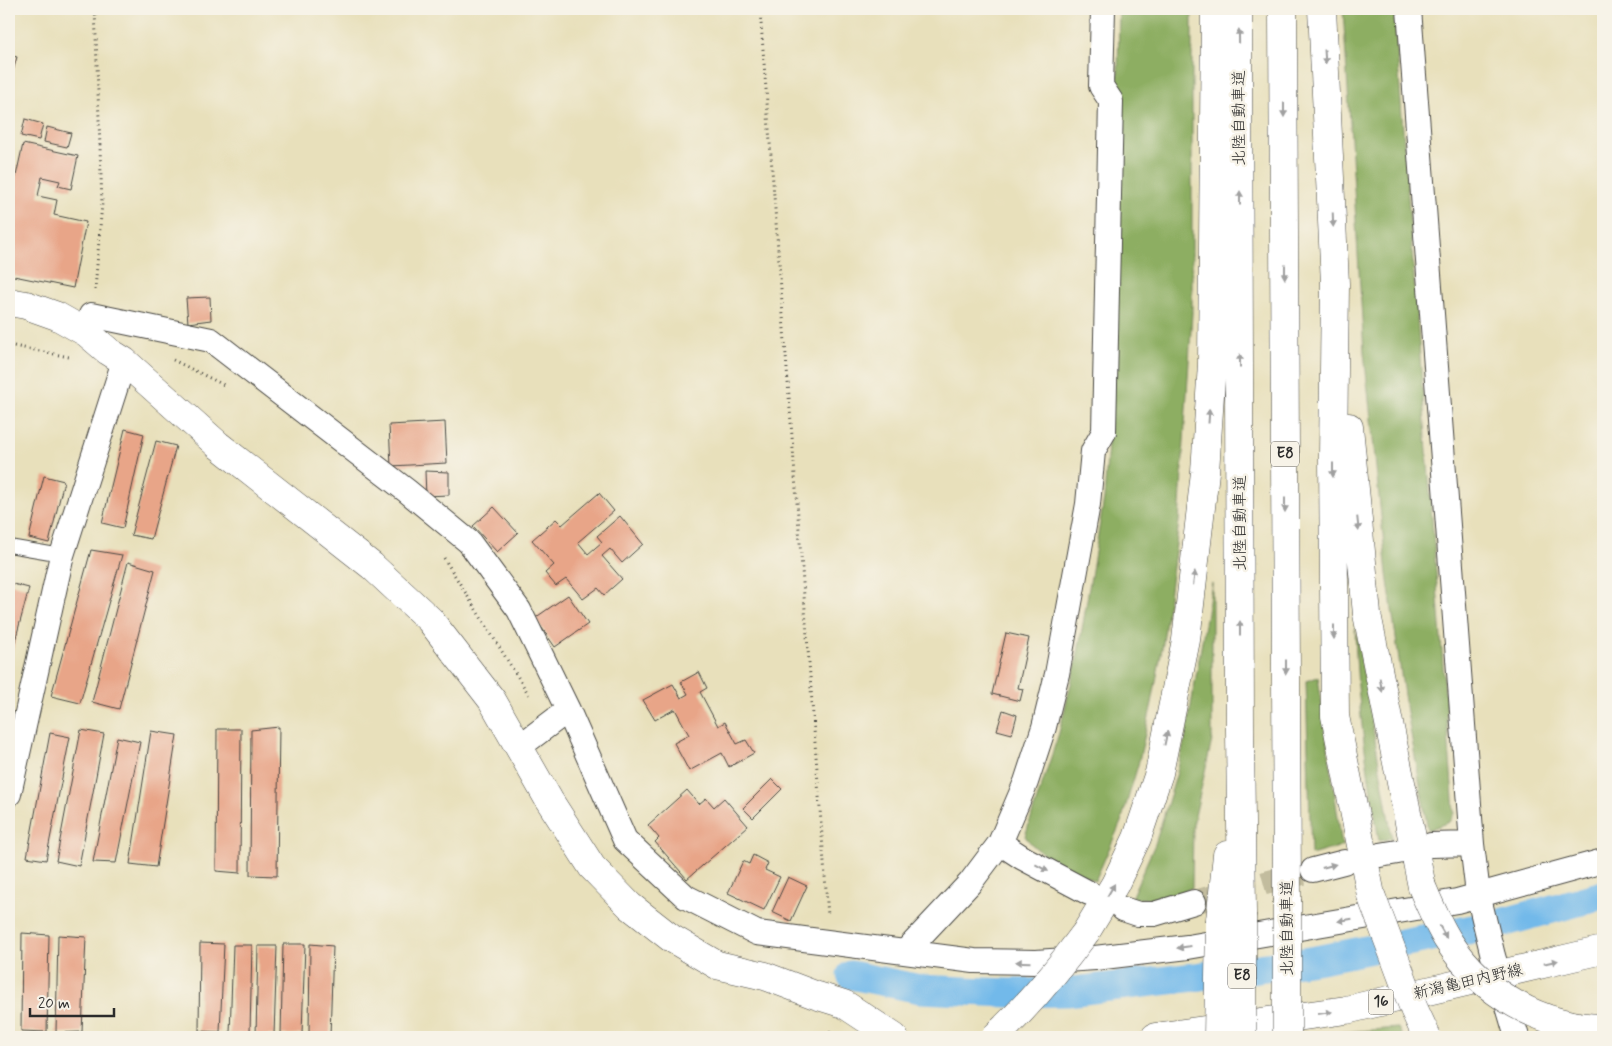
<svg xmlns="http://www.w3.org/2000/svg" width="1612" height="1046" font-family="Mynerve,'Klee One',sans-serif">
	<rect width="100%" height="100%" fill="#f7f3e8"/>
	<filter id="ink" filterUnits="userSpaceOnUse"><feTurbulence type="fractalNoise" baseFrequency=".02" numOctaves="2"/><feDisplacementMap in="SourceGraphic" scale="10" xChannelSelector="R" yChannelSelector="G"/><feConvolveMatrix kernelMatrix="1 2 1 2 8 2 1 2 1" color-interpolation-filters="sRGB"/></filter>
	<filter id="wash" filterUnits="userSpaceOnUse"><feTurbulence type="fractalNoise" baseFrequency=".0096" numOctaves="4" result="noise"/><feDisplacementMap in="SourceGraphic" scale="20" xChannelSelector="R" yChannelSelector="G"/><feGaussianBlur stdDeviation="1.12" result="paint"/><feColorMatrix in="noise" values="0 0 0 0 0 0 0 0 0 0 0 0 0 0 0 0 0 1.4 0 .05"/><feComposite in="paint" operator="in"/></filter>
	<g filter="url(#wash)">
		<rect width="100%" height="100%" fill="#e8e0bb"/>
		<path fill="#8dae62" stroke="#5c6c46" d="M1119,9H1192V313L1179,521L1163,643L1152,703L1138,765L1121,822L1095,881C1073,870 1038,856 1025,836L1059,733L1077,659L1104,499L1114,361Z
			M1343,9H1394L1454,813L1449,822L1428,830L1404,695L1387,574L1364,352Z
			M1212,583V740L1193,825L1192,888C1170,895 1155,900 1131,898L1155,844L1176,776L1186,735Z
			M1355,625L1392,838L1379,841C1367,768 1356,699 1355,625Z
			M1318,677L1342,846L1311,855L1306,681Z
			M1398,1028L1403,1037H1317V1034Z"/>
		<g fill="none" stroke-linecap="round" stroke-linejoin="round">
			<path stroke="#72b9ea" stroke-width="29" d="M851,975L920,989L1008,993L1067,992L1195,977L1316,960L1498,924L1603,895"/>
		</g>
		<g id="blocks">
			<path fill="#e8a588" d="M9,55L17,57L13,71L9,70Z
				M25,119L43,124L39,140L21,136Z
				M47,127L71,133L67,147L44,142Z
				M23,144L78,156L71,189L58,186L60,181L42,177L38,196L57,200L54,215L86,222L73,288L9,275V184L14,185Z
				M210,297L211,320L188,323L186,298Z
				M445,422L447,463L391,466L389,425Z
				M125,429L144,434L123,528L102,523Z
				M156,441L176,446L151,539L131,535Z
				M425,471L449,472V495L426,496Z
				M44,476L64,481L49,543L29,538Z
				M599,493L614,511L578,542L588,554L602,542L597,536L620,516L643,544L622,563L610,549L602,556L622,579L604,595L598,588L583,599L566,579L556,586L545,573L554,565L532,540L556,519L562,525Z
				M494,507L518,533L497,552L473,526Z
				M91,550L122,555L80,703L51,696Z
				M128,562L155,570L119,709L92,702Z
				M9,583L29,588L9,664Z
				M568,595L588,624L555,647L535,618Z
				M1006,633L1029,638L1018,688L1023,689L1020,701L992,694Z
				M699,672L707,688L700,692L718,726L725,722L737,744L746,740L754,753L729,767L722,753L689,771L674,743L689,735L675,709L655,720L643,700L673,684L681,698L688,694L681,682Z
				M1003,710L1017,715L1012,734L997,730Z
				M279,727L277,876L250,875L251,730Z
				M217,729H241L240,873L216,871Z
				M81,730L104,734L79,866L56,861Z
				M151,731L177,735L156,867L130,864Z
				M50,733L70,737L46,860L27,857Z
				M117,737L140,742L116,863L93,862Z
				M772,779L782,789L753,818L743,808Z
				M687,790L699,804L706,798L714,807L724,798L748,826L687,879L655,842L659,838L648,825Z
				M753,855L768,863L765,870L780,877L764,910L728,893L743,861L749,864Z
				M788,877L807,886L791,921L772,912Z
				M22,933L49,935L47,1032L21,1031Z
				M58,935L86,937L82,1032L56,1033Z
				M200,943L224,944L220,1032L199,1031Z
				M283,944H305L302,1034L281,1035Z
				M310,944L333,946L330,1036L309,1034Z
				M233,945H252L250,1033L230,1034Z
				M258,946H277L274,1035L256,1036Z"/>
		</g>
	</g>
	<g filter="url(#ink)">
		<use href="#blocks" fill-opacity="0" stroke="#474641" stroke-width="1"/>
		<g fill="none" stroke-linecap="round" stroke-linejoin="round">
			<path stroke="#c2bc9e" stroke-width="24" stroke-dasharray="24 12" stroke-linecap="butt" d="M1194,902L1303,873"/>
			<defs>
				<path id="lane" d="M9,546L62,555"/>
				<path id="street" d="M1409,9L1472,844L1478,894L1493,956L1517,1037
					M91,315L211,340L407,491L469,542L519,610L568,710L625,840L686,897L757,933L974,961L1036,962L1095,958L1188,947L1457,901L1603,861
					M519,747L568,710
					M9,794L62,555L124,361
					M1000,843L1023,858L1089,893
					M1431,845L1472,844
					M1380,855L1398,852
					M1313,870L1344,862
					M1123,909L1138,914H1154L1194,902
					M906,951L970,883L1000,843L1026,782L1044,727L1057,674L1088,504L1093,451L1104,432L1111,101L1101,86L1103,9"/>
				<path id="secondary" d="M9,302L26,305L57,316L87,333L108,351L124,361L218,445L372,566L430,620L492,700L549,800L592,867L630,906L671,938L717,965L765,976L815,995L844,1004L894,1037"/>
				<path id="primary" d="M1155,1037L1346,1010L1603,950"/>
				<path id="highway" d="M1238,9L1240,730L1242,914
					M1283,9L1287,899
					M1322,9L1335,284L1333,457L1335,716L1371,895
					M1349,427L1367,614L1422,887
					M1220,920L1227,855
					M1086,932L1115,884L1137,838L1159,773L1186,640L1205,472L1212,364L1215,9"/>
			</defs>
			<use href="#lane" stroke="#474641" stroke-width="14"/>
			<use href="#street" stroke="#474641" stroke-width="26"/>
			<use href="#secondary" stroke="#474641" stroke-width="29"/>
			<use href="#primary" stroke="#474641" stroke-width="29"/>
			<use href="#highway" stroke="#474641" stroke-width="29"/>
			<path stroke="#474641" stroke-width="3" stroke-dasharray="1 4" stroke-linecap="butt" d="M760,9L828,916
				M95,290L102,203L95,9
				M9,345L69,357
				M173,360L226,386
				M444,558L529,695
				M828,1037L832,1029"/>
			<use href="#lane" stroke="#fff" stroke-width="12"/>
			<use href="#street" stroke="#fff" stroke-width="24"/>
			<use href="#secondary" stroke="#fff" stroke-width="28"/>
			<use href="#primary" stroke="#fff" stroke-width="28"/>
			<use href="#highway" stroke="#fff" stroke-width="28"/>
			<defs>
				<path id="highway-bridge" d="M1422,887C1430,906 1438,925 1449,942C1483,994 1541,1027 1603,1028
					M1371,895L1414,1009L1427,1037
					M1287,899V1037
					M995,1037C1029,1005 1058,970 1086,932
					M1218,1037L1220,920
					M1242,1037V914"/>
			</defs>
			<use href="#highway-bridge" stroke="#474641" stroke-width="29" stroke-linecap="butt"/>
			<use href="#highway-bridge" stroke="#fff" stroke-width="28"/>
		</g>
		<defs><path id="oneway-solid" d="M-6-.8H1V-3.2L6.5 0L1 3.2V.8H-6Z" transform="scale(1.25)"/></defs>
		<g fill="#a0a0a0">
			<use href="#oneway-solid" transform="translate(1239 36) rotate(-91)"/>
			<use href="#oneway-solid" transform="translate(1325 57) rotate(86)"/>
			<use href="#oneway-solid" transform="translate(1284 110) rotate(90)"/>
			<use href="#oneway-solid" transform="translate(1240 198) rotate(-90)"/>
			<use href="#oneway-solid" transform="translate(1333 220) rotate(88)"/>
			<use href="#oneway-solid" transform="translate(1285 272) rotate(90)"/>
			<use href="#oneway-solid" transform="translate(1240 361) rotate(-90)"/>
			<use href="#oneway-solid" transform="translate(1209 416) rotate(-86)"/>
			<use href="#oneway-solid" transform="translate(1333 470) rotate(90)"/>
			<use href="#oneway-solid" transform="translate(1285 505) rotate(90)"/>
			<use href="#oneway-solid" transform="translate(1358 524) rotate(84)"/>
			<use href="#oneway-solid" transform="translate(1194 578) rotate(-83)"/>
			<use href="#oneway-solid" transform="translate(1240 628) rotate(-90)"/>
			<use href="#oneway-solid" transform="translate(1334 632) rotate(90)"/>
			<use href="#oneway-solid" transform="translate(1286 667) rotate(90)"/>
			<use href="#oneway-solid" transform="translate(1381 685) rotate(79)"/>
			<use href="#oneway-solid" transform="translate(1166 738) rotate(-78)"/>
			<use href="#oneway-solid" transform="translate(1329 866) rotate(-15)"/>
			<use href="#oneway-solid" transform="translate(1042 868) rotate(28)"/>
			<use href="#oneway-solid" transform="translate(1111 890) rotate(-60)"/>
			<use href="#oneway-solid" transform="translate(1345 920) rotate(170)"/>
			<use href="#oneway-solid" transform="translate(1443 932) rotate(60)"/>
			<use href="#oneway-solid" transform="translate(1184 947) rotate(172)"/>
			<use href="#oneway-solid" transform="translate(1023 962) rotate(-179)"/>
			<use href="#oneway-solid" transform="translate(1551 962) rotate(-13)"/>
			<use href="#oneway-solid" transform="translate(1325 1013) rotate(-8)"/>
		</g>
	</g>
	<g text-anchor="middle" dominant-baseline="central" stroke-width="5" stroke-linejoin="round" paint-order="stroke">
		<g fill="#f7f3e8" stroke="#686764" stroke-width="1">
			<rect x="1271" y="441.5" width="28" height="25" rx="4"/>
			<rect x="1228" y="963.5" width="28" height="25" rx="4"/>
			<rect x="1368.5" y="989.5" width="25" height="25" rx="4"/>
		</g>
		<g font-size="15" font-weight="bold" fill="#2b2b2b">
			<text x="1285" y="454">E8</text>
			<text x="1242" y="976">E8</text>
			<text x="1381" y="1002">16</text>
		</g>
		<g font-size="16" fill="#2b2b2b" stroke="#f7f3e8">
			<text transform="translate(1239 118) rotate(-90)">北陸自動車道</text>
			<text transform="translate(1240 523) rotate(-90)">北陸自動車道</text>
			<text transform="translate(1287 928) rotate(-90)">北陸自動車道</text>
			<text transform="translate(1468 982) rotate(-13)">新潟亀田内野線</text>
		</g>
	</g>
	<rect width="1612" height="1046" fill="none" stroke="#f7f3e8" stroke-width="30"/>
	<path d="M30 1008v8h84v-8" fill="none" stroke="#2b2b2b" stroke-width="2.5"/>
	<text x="38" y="1008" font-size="15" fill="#2b2b2b" stroke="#f7f3e8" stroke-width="4" paint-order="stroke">20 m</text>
</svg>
